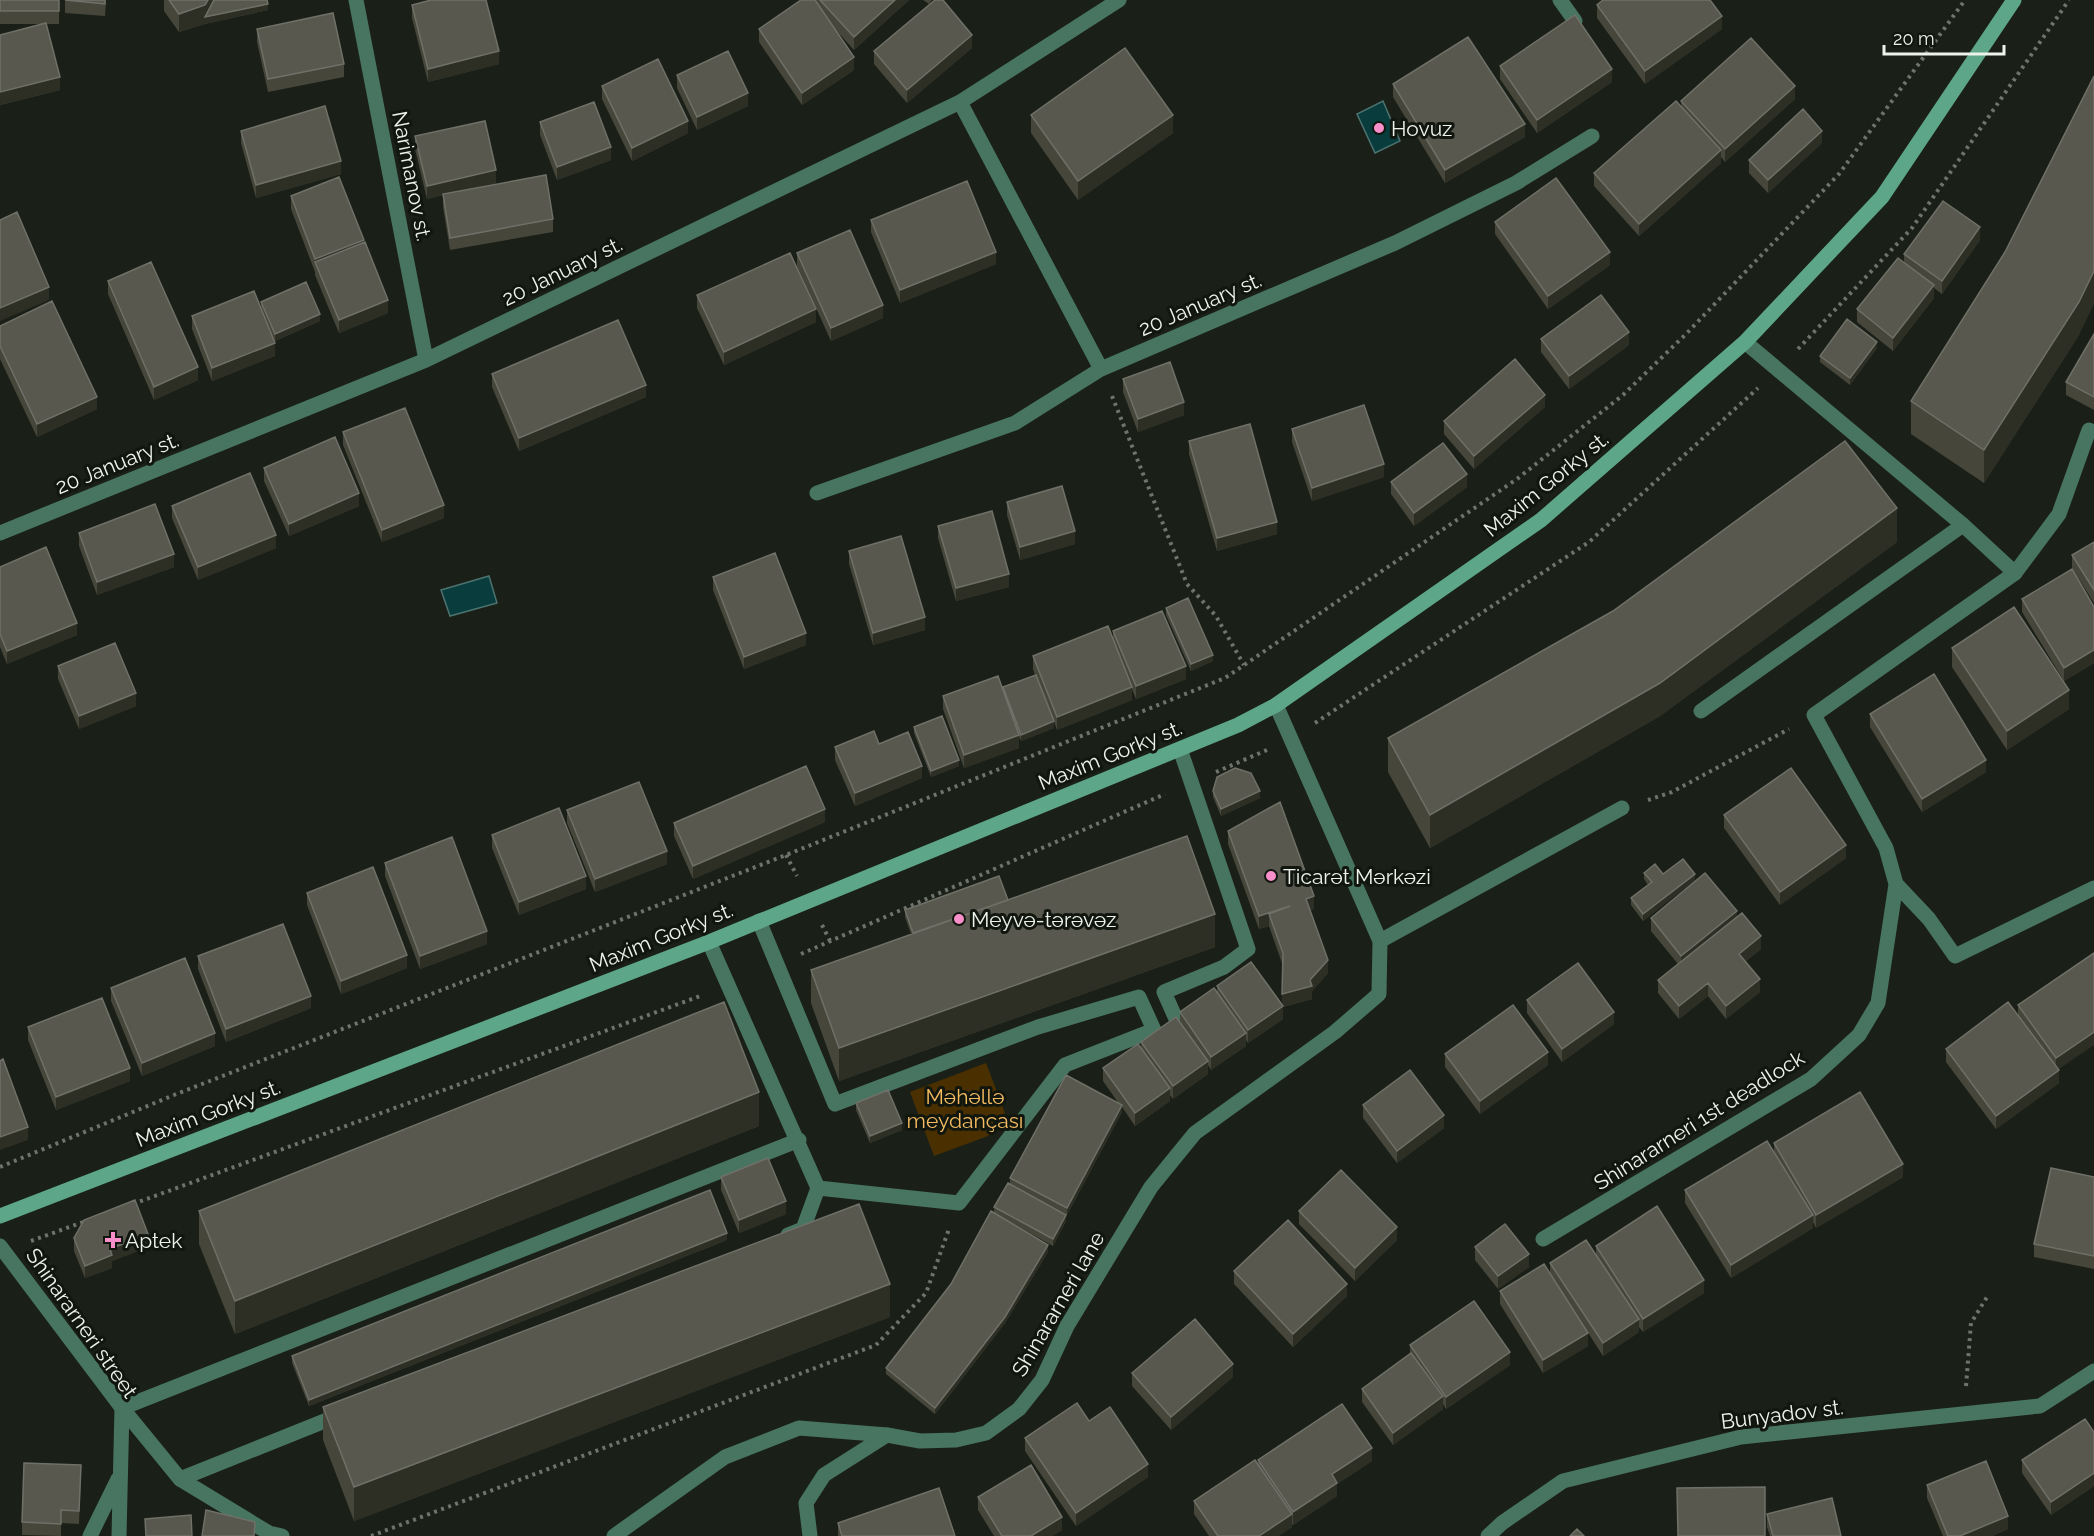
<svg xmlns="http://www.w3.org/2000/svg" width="2094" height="1536" font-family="Raleway,sans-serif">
	<rect width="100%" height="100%" fill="#1a2017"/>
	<path fill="#4a3000" d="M986,1063L1005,1113L988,1136L934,1156L910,1092Z"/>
	<path fill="#093c3d" stroke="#4d7371" stroke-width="1.5" d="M1383,101L1400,141L1375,153L1357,114Z
		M489,576L497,603L450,616L441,590Z"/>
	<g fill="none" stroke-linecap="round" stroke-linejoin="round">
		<path stroke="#6e746b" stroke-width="4" stroke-dasharray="3 4.5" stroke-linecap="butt" d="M1798,349L1912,228L2069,0
			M1112,396L1187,584L1216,616L1244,665
			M1315,723L1589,542L1758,388
			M1216,772L1267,750
			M1648,800L1672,792L1789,729
			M786,855L797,876
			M822,925L830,941
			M801,954L1165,794
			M0,1167L174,1095L786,855L1225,678L1517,479L1623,395L1686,334L1839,174L1965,0
			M133,1204L703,995
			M31,1241L86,1221
			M1966,1386L1971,1323L1987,1297
			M371,1536L876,1345L926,1293L949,1229"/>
		<path stroke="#487462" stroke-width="15" d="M2015,573L2059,514L2089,430
			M1701,711L1963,525
			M1380,941L1622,808
			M709,942L818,1188L959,1203L1065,1065L1154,1030L1139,997L1038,1027L835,1104L759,921
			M1176,1019L1164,992L1224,967L1248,949L1180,749
			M788,1235L803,1229L818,1188
			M0,1246L122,1408L119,1536
			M122,1408L799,1140
			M180,1479L342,1414
			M90,1536L118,1479
			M810,1536L806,1503L824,1475L887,1435"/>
		<path stroke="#487462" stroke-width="15" d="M356,0L426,360
			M1560,0L1575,21
			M960,102L1101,369
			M817,493L1015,423L1101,369L1395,243L1516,183L1592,136
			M0,533L426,360L960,102L1119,0
			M1896,884L1929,919L1955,956L2094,888
			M1543,1239L1811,1079L1859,1035L1878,1003L1896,884L1886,848L1814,715L2015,573L1963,525L1745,342
			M122,1408L180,1479L269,1533L282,1536
			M614,1536L725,1457L799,1428L887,1435L920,1441L956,1440L986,1433L1019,1409L1042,1380L1067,1326L1151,1187L1195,1133L1335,1032L1379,994L1380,941L1276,705
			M1488,1536L1502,1523L1563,1481L1741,1437L2040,1406L2094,1371"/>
		<path stroke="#5da689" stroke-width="15" d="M0,1216L709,942L1238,725L1276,705L1541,520L1745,342L1882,197L2014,0"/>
	</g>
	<path fill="#46463b" d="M0,0H59V24H46L60,90L0,105V35L43,24H0Z
		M65,0H106L105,16L65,13Z
		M164,0H267L268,10L205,24L179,32L164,11Z
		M801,0H909L854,50L834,28L854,70L802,105L759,42V29Z
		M923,0H932L929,4Z
		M412,5L499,64L428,82L412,18Z
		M1597,5L1722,29L1645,84L1597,18Z
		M257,29L344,64V77L268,92L257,42Z
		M972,48L907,103L874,64V51Z
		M1500,66L1612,82L1537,133L1500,79Z
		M677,75L748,106L697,130L677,88Z
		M1393,84L1525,137L1445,183L1393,97Z
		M602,86L688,133L632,161L602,99Z
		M1795,99L1725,162L1721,157V163L1639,236L1594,186V173L1681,107V101Z
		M1031,115L1173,133L1078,200L1031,133Z
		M540,122L611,160L557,180L540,135Z
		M241,131L341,174L256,198L241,143Z
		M415,136L496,183L467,189L553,219V232L450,250L443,207V195L427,199L415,149Z
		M1822,143L1768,193L1749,173V160Z
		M291,196L364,242L388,313L339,333L315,275V272L291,209Z
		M871,220L996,264L900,303L871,232Z
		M1495,222L1610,265L1548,309L1495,234Z
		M1980,240L1942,294L1934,288V298L1893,351L1857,322V309L1904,263V254Z
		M797,253L883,318L831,341L797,266Z
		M108,281L198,380L154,400L108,294Z
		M697,295L816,322L724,365L697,308Z
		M261,302L320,321L275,341L263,314L275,356L212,381L192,329V316L261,308Z
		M0,326L97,409L37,437L0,359Z
		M2094,334V410L2066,395V382Z
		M2079,335L1984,483L1911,434V401Z
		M1541,339L1629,345L1569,389L1541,352Z
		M1877,348L1850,385L1820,362V356Z
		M492,374L646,397L519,451L492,387Z
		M1123,379L1184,415L1138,432L1123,392Z
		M1545,407L1474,469L1444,434V421Z
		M1292,429L1384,477L1312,501L1292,442Z
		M343,432L444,518L382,542L343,445Z
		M1189,441L1277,534L1217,551L1189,454Z
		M264,468L359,506L289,536L264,481Z
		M1391,482L1467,487L1414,526L1391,494Z
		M1007,502L1075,544L1020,560L1007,515Z
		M172,506L276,548L198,580L172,518Z
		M938,526L1009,587L956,601L938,538Z
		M79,533L174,567L97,595L79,546Z
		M1897,542L1660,716L1430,848L1388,772V738Z
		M2094,542V603L2072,568V555Z
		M849,551L925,630L873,645L849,564Z
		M0,567L77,635L7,664L0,647Z
		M713,577L806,645L744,669L713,590Z
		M2022,599L2094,607V663L2064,681L2022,612Z
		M1166,608L1213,661L1191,671L1166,615Z
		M1113,631L1186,679L1136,699L1132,689V700L1057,730L1052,716L1054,728L1021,741L1019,737V748L964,768L943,709V696L1003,689L1035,675L1033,669V656L1113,640Z
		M1952,648L2069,709L2007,750L1952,667Z
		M58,666L136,706L79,729L58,679Z
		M1870,714L1986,772L1922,812L1870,727Z
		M914,727L959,766L931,777L914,733Z
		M835,747L922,778L855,806L835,760Z
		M1213,791L1260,798L1221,816L1213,797Z
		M567,810L667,864L595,892L567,823Z
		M1724,815L1846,858L1780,905L1724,828Z
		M825,822L693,879L674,836V823Z
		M1228,831L1314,909L1310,910L1328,973L1312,991V999L1283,1007V1019L1248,1043L1246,1040V1046L1211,1070L1208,1065V1074L1173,1099L1170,1095V1101L1135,1126L1122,1107V1112L1067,1215L1040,1201L1066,1221L1053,1246L994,1213V1207L1010,1184V1178L1119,1104L1103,1081V1068L1141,1048V1042L1180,1023V1012L1217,991V986L1282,1006L1283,966L1269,926L1259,929L1228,844Z
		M492,835L586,889L519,915L492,848Z
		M385,863L487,944L420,969L385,876Z
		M1644,873L1663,874L1695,880L1643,921L1631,905V898L1648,885L1644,879Z
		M307,893L407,968L341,994L307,905Z
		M1008,900L1215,947L839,1081L811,1003V970L911,934L905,917V910Z
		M1737,917L1761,949L1746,961L1760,992L1726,1019L1708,996L1679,1019L1658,993V980L1678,964L1651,931V918Z
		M2094,953L2058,1069L2059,1083L1996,1129L1946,1062V1049L2018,1015V1005Z
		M198,956L311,1008L226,1042L198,969Z
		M111,988L215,1046L142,1076L111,1001Z
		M1527,1000L1614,1024L1562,1062L1527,1013Z
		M28,1027L130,1081L56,1110L28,1040Z
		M1445,1054L1548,1065L1480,1114L1445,1067Z
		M856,1103L902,1130L870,1143L856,1110Z
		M1363,1105L1444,1128L1397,1163L1363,1118Z
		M759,1126L235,1334L199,1244V1211Z
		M1774,1143L1903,1177L1816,1228L1813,1222V1228L1731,1278L1685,1203V1190L1774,1151Z
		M721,1177L786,1214L739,1233L721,1190Z
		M2094,1177V1269L2034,1257V1244Z
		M1299,1211L1397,1240L1355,1281L1299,1224Z
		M74,1238L148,1247L112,1261V1268L85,1278L74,1251Z
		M727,1240L309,1406L292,1363V1356Z
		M1596,1246L1704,1293L1643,1332L1639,1327V1332L1603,1356L1583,1325L1588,1346L1543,1373L1500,1304V1291L1550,1273V1263L1596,1254Z
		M1475,1247L1529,1267L1498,1289L1475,1260Z
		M1048,1252L1005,1323L935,1414L886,1374V1368Z
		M1234,1271L1347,1296L1293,1347L1234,1284Z
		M890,1317L354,1521L323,1440V1407Z
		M1410,1345L1510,1365L1446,1409L1443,1404V1409L1393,1445L1362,1402V1389L1410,1354Z
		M1132,1373L1233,1377L1171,1430L1132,1386Z
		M1089,1421L1148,1477L1076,1526L1025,1451V1438Z
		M2094,1432V1486L2051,1515L2022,1473V1460Z
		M1258,1460L1372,1461L1337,1484V1496L1293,1525L1292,1524V1527L1278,1536H1209L1194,1514V1501L1258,1464Z
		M81,1478L79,1524L61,1523V1536L22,1535V1522Z
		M1927,1485L2008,1529L1992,1536H1943L1927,1498Z
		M978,1497L1062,1530L1052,1536H994L978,1510Z
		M1767,1514L1841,1536H1770L1767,1527Z
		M838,1523L955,1536H838Z"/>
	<path fill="#2d2f25" d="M208,0L268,4V10L205,24L179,32V14Z
		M895,0H909L854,50V37Z
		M1722,16V29L1645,84V71Z
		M972,35V48L907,103V90Z
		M499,51V64L428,82V69Z
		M854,57V70L802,105V93Z
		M1612,69V82L1537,133V120Z
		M60,77V90L0,105V92Z
		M1795,86V99L1725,162V149Z
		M748,93V106L697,130V117Z
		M1173,115V133L1078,200V181Z
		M688,121V133L632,161V148Z
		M1525,124V137L1445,183V170Z
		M1822,131V143L1768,193V180Z
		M611,147V160L557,180V167Z
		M1721,150V163L1639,236V224Z
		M341,161V174L256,198V185Z
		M496,170V183L427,199V186Z
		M1980,227V240L1942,294V281Z
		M364,240V253L315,262V272V259Z
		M996,252V264L900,303V290Z
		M1610,252V265L1548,309V296Z
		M2094,271V304L2079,335L1984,483V450Z
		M1934,285V298L1893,351V338Z
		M49,287V300L0,321V308Z
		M388,300V313L339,333V320Z
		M883,305V318L831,341V328Z
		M816,309V322L724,365V352Z
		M320,314V321L275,341V334Z
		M1629,332V345L1569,389V376Z
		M1877,342V348L1850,385V378Z
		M275,343V356L212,381V368Z
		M198,367V380L154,400V387Z
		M646,385V397L519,451V438Z
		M1545,395V407L1474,469V456Z
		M97,397V409L37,437V424Z
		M1184,402V415L1138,432V419Z
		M1384,464V477L1312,501V488Z
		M1467,474V487L1414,526V513Z
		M359,493V506L289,536V524Z
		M444,505V518L382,542V530Z
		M1897,508V542L1660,716L1430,848V815Z
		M1277,522V534L1217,551V538Z
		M1075,531V544L1020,560V547Z
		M276,535V548L198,580V567Z
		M174,554V567L97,595V582Z
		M1009,574V587L956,601V588Z
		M925,617V630L873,645V633Z
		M77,623V635L7,664V651Z
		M806,633V645L744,669V657Z
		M2094,650V663L2064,681V668Z
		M1213,655V661L1191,671V664Z
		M1186,666V679L1136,699V686Z
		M1132,687V700L1057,730V717Z
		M2069,690V709L2007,750V731Z
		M136,693V706L79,729V716Z
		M1054,721V728L1021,741V735Z
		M1019,735V748L964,768V755Z
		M959,760V766L931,777V771Z
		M1986,760V772L1922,812V799Z
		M922,766V778L855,806V793Z
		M1260,791V798L1221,816V809Z
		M825,809V822L693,879V866Z
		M1846,845V858L1780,905V892Z
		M667,851V864L595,892V879Z
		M1695,874V880L1643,921V914Z
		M586,876V889L519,915V902Z
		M1314,896V909L1306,912V899Z
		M1290,906L1269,914V926L1259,929V916Z
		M1737,911V923L1681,969V956Z
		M1215,914V947L839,1081V1048Z
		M487,931V944L420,969V956Z
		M1761,936V949L1739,967V954Z
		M407,955V968L341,994V981Z
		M1328,960V973L1312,991V999L1283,1007V1019L1248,1043V1030L1282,1007V994L1310,980Z
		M1760,979V992L1726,1019V1006Z
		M1708,983V996L1679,1019V1006Z
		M311,996V1008L226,1042V1029Z
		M1614,1012V1024L1562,1062V1049Z
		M2094,1032V1045L2056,1071V1058Z
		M215,1033V1046L142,1076V1063Z
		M1246,1033V1046L1211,1070V1057Z
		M1548,1052V1065L1480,1114V1101Z
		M1208,1061V1074L1173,1099V1086Z
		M130,1068V1081L56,1110V1097Z
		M2059,1070V1083L1996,1129V1116Z
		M1170,1088V1101L1135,1126V1113Z
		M759,1092V1126L235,1334V1301Z
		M1122,1105V1112L1067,1215V1208Z
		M1444,1115V1128L1397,1163V1151Z
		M902,1123V1130L870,1143V1136Z
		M28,1127V1140L0,1150V1137Z
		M1903,1164V1177L1816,1228V1215Z
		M786,1201V1214L739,1233V1220Z
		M1066,1215V1221L1053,1246V1239Z
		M1813,1215V1228L1731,1278V1265Z
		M1397,1227V1240L1355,1281V1268Z
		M727,1233V1240L309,1406V1400Z
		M148,1234V1247L112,1261V1268L85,1278V1266L110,1249Z
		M1048,1245V1252L1005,1323L935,1414V1408Z
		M1529,1254V1267L1498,1289V1276Z
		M1704,1280V1293L1643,1332V1319Z
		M890,1284V1317L354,1521V1487Z
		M1347,1284V1296L1293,1347V1334Z
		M1639,1319V1332L1603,1356V1343Z
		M1588,1333V1346L1543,1373V1360Z
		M1510,1352V1365L1446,1409V1397Z
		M1233,1364V1377L1171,1430V1417Z
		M1443,1396V1409L1393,1445V1433Z
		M1372,1448V1461L1337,1484V1496L1293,1525V1512L1332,1474Z
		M1148,1464V1477L1076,1526V1513Z
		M2094,1473V1486L2051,1515V1502Z
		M1292,1514V1527L1278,1536H1259Z
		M2008,1516V1529L1992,1536H1960Z
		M1062,1517V1530L1052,1536H1031Z"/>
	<path fill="#58584e" stroke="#6f7067" stroke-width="1.5" d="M0,0H59V11H0Z
		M65,0H105V4Z
		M169,0H208L205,5L179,14Z
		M214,0H267L268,4L205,17Z
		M431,0H486L499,51L428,69L412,5Z
		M801,0H815L854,57L802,93L759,29Z
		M820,0H895L854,37Z
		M935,0H943L972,35L907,90L874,51Z
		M1603,0H1710L1722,16L1645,71L1597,5Z
		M333,13L344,64L268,79L257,29Z
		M1575,15L1612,69L1537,120L1500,66Z
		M46,23L60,77L0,92V35Z
		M1468,37L1525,124L1445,170L1393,84Z
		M1751,38L1795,86L1725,149L1681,101Z
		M1125,48L1173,115L1078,181L1031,115Z
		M728,51L748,93L697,117L677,75Z
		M658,59L688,121L632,148L602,86Z
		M2094,76V271L2079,302L1984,450L1911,401L2005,252Z
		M1676,101L1721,150L1639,224L1594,173Z
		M594,102L611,147L557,167L540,122Z
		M325,106L341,161L256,185L241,131Z
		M1803,109L1822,131L1768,180L1749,160Z
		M485,121L496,170L427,186L415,136Z
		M546,175L553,219L450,238L443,194Z
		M339,177L364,240L315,259L291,196Z
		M1556,178L1610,252L1548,296L1495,222Z
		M967,181L996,252L900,290L871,220Z
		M1943,201L1980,227L1942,281L1904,254Z
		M17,212L49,287L0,308V220Z
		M850,230L883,305L831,328L797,253Z
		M365,242L388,300L339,320L315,262Z
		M790,253L816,309L724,352L697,295Z
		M1898,258L1934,285L1893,338L1857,309Z
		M151,262L198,367L154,387L108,281Z
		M306,282L320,314L275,334L261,302Z
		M254,291L275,343L212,368L192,316Z
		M1601,295L1629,332L1569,376L1541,339Z
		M52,301L97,397L37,424L0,346V326Z
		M1847,319L1877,342L1850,378L1820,356Z
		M618,320L646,385L519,438L492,374Z
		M2094,334V397L2066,382Z
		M1515,359L1545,395L1474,456L1444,421Z
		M1170,362L1184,402L1138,419L1123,379Z
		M1364,405L1384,464L1312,488L1292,429Z
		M405,408L444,505L382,530L343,432Z
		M1250,424L1277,522L1217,538L1189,441Z
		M335,437L359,493L289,524L264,468Z
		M1845,441L1897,508L1660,683L1430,815L1388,738L1613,611Z
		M1443,443L1467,474L1414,513L1391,482Z
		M250,473L276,535L198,567L172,506Z
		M1062,486L1075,531L1020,547L1007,502Z
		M155,504L174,554L97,582L79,533Z
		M992,511L1009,574L956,588L938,526Z
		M901,536L925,617L873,633L849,551Z
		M2094,542V590L2072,555Z
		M46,547L77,623L7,651L0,634V567Z
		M775,553L806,633L744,657L713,577Z
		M2072,569L2094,607V650L2064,668L2022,599Z
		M1188,598L1213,655L1191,664L1166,608Z
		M2014,607L2069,690L2007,731L1952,648Z
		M1162,611L1186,666L1136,686L1113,631Z
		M1108,626L1132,687L1057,717L1033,656Z
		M115,643L136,693L79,716L58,666Z
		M1934,674L1986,760L1922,799L1870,714Z
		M1036,675L1054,721L1021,735L1003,687Z
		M998,676L1019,735L964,755L943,696Z
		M942,716L959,760L931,771L914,727Z
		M874,731L879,744L908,732L922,766L855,793L835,747Z
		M806,766L825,809L693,866L674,823Z
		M1235,768L1251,773L1260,791L1221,809L1213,791L1217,777Z
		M1791,768L1846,845L1780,892L1724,815Z
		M639,782L667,851L595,879L567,810Z
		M1280,802L1314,896L1306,899L1328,960L1310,980L1312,986L1282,994L1283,953L1269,914L1290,906L1259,916L1228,831Z
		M559,808L586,876L519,902L492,835Z
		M1187,836L1215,914L839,1048L811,970Z
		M452,837L487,931L420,956L385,863Z
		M1683,859L1695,874L1643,914L1631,898L1652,882L1644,873L1655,864L1663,874Z
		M373,867L407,955L341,981L307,893Z
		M1705,873L1737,911L1681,956L1651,918Z
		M999,876L1008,900L913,933L905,910Z
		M1742,913L1761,936L1739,954L1760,979L1726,1006L1708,983L1679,1006L1658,980Z
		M283,924L311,996L226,1029L198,956Z
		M2094,953V1032L2056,1058L2018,1005Z
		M185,958L215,1033L142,1063L111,988Z
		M1251,962L1283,1006L1248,1030L1217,986Z
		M1578,963L1614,1012L1562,1049L1527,1000Z
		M1214,988L1246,1033L1211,1057L1180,1012Z
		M102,998L130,1068L56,1097L28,1027Z
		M724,1002L759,1092L235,1301L199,1211Z
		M2008,1002L2059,1070L1996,1116L1946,1049Z
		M1513,1005L1548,1052L1480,1101L1445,1054Z
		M1176,1017L1208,1061L1173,1086L1141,1042Z
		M1138,1044L1170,1088L1135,1113L1103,1068Z
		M3,1059L28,1127L0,1137V1061Z
		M1410,1070L1444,1115L1397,1151L1363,1105Z
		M1066,1075L1122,1105L1067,1208L1010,1178Z
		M888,1090L902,1123L870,1136L856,1103Z
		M1860,1092L1903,1164L1816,1215L1774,1143Z
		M1767,1141L1813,1215L1731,1265L1685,1190Z
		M768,1158L786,1201L739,1220L721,1177Z
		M2051,1168L2094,1177V1256L2034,1244Z
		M1341,1170L1397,1227L1355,1268L1299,1211Z
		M1008,1183L1066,1215L1053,1239L994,1207Z
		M710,1190L727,1233L309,1400L292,1356Z
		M135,1200L148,1234L110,1249L112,1255L85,1266L74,1238L84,1220Z
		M859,1204L890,1284L354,1487L323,1407Z
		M1657,1206L1704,1280L1643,1319L1596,1246Z
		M991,1211L1048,1245L1005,1317L935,1408L886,1368L951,1284Z
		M1288,1220L1347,1284L1293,1334L1234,1271Z
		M1505,1224L1529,1254L1498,1276L1475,1247Z
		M1586,1240L1639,1319L1603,1343L1550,1263Z
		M1544,1264L1588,1333L1543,1360L1500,1291Z
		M1474,1301L1510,1352L1446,1397L1410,1345Z
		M1195,1319L1233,1364L1171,1417L1132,1373Z
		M1411,1353L1443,1396L1393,1433L1362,1389Z
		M1077,1403L1089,1421L1110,1407L1148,1464L1076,1513L1025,1438Z
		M1342,1404L1372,1448L1332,1474L1337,1483L1293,1512L1258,1460Z
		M2085,1419L2094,1432V1473L2051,1502L2022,1460Z
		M1255,1460L1292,1514L1259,1536H1218L1194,1501Z
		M1986,1461L2008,1516L1960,1536H1948L1927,1485Z
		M24,1463L81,1465L79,1511L61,1510V1524L22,1522Z
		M1031,1465L1062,1517L1031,1536H1002L978,1497Z
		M1765,1487V1536H1678L1677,1488Z
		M939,1488L955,1536H842L838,1523Z
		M1832,1498L1841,1536H1773L1767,1514Z
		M206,1510L255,1522L254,1536H202Z
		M191,1515L192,1536H146L145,1519Z
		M1577,1529L1584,1536H1570Z"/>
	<g fill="#f98fca" stroke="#11170e" stroke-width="2">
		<circle cx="1379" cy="128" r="6"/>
		<circle cx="1271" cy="876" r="6"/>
		<circle cx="959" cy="919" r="6"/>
		<path d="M110 1231h6v6h6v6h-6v6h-6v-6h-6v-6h6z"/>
	</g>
	<g text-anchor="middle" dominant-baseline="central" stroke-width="6" stroke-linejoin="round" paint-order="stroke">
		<g font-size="21" fill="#edf2eb" stroke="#11170e" text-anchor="start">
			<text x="1391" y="128">Hovuz</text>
			<text x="1283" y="876">Ticarət Mərkəzi</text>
			<text x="971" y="919">Meyvə-tərəvəz</text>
			<text x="125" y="1240">Aptek</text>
		</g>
		<g font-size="21" fill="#edf2eb" stroke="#11170e">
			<text transform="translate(412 176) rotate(79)">Narimanov st.</text>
			<text transform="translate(562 271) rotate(-26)">20 January st.</text>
			<text transform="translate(1200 304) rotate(-23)">20 January st.</text>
			<text transform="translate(117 463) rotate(-22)">20 January st.</text>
			<text transform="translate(1546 484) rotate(-39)">Maxim Gorky st.</text>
			<text transform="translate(1110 755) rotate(-22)">Maxim Gorky st.</text>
			<text transform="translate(661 937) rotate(-22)">Maxim Gorky st.</text>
			<text transform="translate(208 1113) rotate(-21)">Maxim Gorky st.</text>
			<text transform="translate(1699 1120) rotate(-32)">Shinararneri 1st deadlock</text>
			<text transform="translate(1058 1304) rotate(-60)">Shinararneri lane</text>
			<text transform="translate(82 1323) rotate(55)">Shinararneri street</text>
			<text transform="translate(1782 1414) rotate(-7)">Bunyadov st.</text>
		</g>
		<g font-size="21" fill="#f4bb61" stroke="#11170e">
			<text x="965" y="1096">Məhəllə<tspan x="965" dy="24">meydançası</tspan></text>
		</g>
	</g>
	<path d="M1884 45v9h120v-9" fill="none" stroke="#edf2eb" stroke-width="3"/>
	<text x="1893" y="45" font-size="18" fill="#edf2eb" stroke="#11170e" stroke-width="4.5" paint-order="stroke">20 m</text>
</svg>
